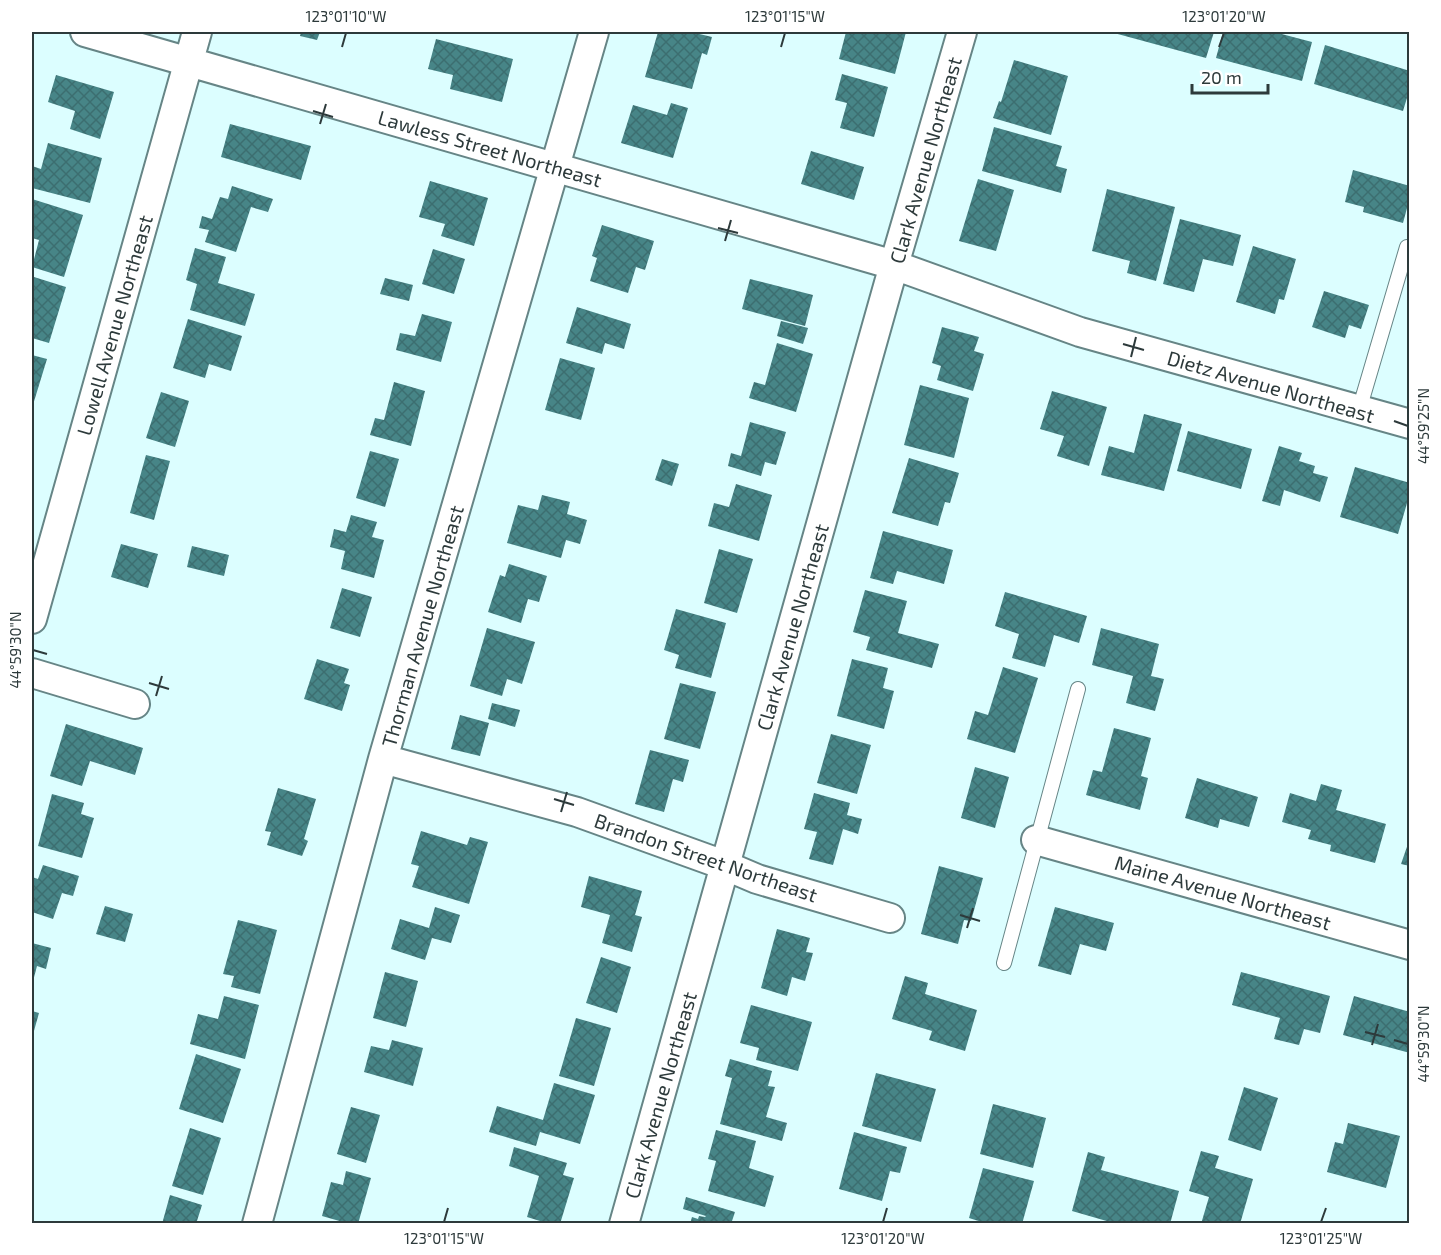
<svg xmlns="http://www.w3.org/2000/svg" width="1441" height="1255" font-family="'Exo 2',sans-serif">
	<defs>
		<pattern id="building-cross-hatch" width="8" height="8" patternUnits="userSpaceOnUse" patternTransform="scale(1.5)"><rect width="8" height="8" fill="#478587"/><path d="M0 0l8 8M0 8l8-8" fill="none" stroke="#3c6e70"/></pattern>
	</defs>
	<rect width="100%" height="100%" fill="#dcfeff"/>
	<path fill="url(#building-cross-hatch)" d="M301,32H320L317,40L300,36Z
		M658,32H691L712,37L707,55L702,53L692,89L645,77Z
		M846,32H906L895,74L839,59Z
		M1115,32H1214L1206,58L1114,33Z
		M1223,32H1274L1312,42L1302,81L1216,58Z
		M436,39L513,59L502,102L450,89L453,75L428,69Z
		M1325,45L1410,71V88L1403,111L1314,84Z
		M1014,60L1068,76L1051,135L993,118L999,101L1001,102Z
		M842,74L888,87L874,137L840,128L847,103L835,100Z
		M56,75L114,92L100,139L70,129L75,111L48,102Z
		M671,103L688,108L673,158L621,143L633,105L667,115Z
		M230,124L311,146L301,180L221,157Z
		M994,127L1062,146L1056,166L1067,169L1061,193L982,171Z
		M48,143L102,158L90,203L32,188V166L41,169Z
		M811,151L864,167L854,200L801,184Z
		M1353,170L1410,186V197L1403,223L1363,212L1364,207L1345,202Z
		M978,179L1014,190L996,251L959,241Z
		M430,181L488,198L474,246L441,236L445,224L419,217Z
		M232,186L273,199L268,212L251,207L236,252L205,242L209,230L199,228L202,216L212,219L220,197L228,199Z
		M1107,189L1175,207L1156,281L1127,273L1130,261L1092,251Z
		M32,199L83,215L64,277L32,267L39,240L32,238Z
		M1180,219L1241,235L1233,266L1203,259L1194,292L1163,284Z
		M602,225L654,241L645,270L636,267L628,293L590,281L597,258L592,256Z
		M1253,246L1296,259L1284,300L1279,299L1275,314L1236,302Z
		M195,248L226,257L218,283L255,294L245,326L190,310L197,284L186,280Z
		M433,249L465,259L454,294L422,284Z
		M34,277L66,287L49,343L32,338V286Z
		M385,278L413,285L409,301L380,294Z
		M750,279L813,295L805,326L742,309Z
		M1324,291L1369,305L1361,329L1349,325L1345,338L1312,327Z
		M577,307L631,324L624,349L605,343L602,354L566,343Z
		M422,314L452,322L441,362L396,350L400,333L415,336Z
		M188,319L242,336L231,371L209,364L205,378L173,368Z
		M781,321L808,328L803,344L777,336Z
		M942,327L979,337L974,351L984,354L973,391L937,380L941,366L932,363Z
		M777,343L813,354L796,412L749,398L754,382L765,385Z
		M32,355L47,359L32,408Z
		M560,358L595,368L581,420L545,410Z
		M394,382L425,391L411,446L370,435L375,418L384,420Z
		M920,385L969,398L954,458L904,445Z
		M1052,391L1107,407L1089,466L1057,456L1064,436L1040,429Z
		M161,392L189,401L175,447L146,438Z
		M1144,414L1182,424L1164,491L1101,475L1109,446L1134,453Z
		M750,422L786,432L776,465L765,462L761,476L728,466L731,453L741,456Z
		M1188,431L1252,449L1241,489L1177,471Z
		M1279,446L1302,453L1299,461L1315,466L1313,473L1328,477L1320,502L1284,490L1280,506L1262,501Z
		M370,451L399,459L385,507L356,498Z
		M146,455L170,461L154,520L130,513Z
		M909,458L959,473L950,503L945,502L938,526L892,513Z
		M662,459L679,464L672,486L655,480Z
		M1355,467L1410,483V493L1398,534L1340,517Z
		M736,484L772,495L759,541L708,526L714,503L729,507Z
		M542,495L570,502L567,514L587,520L580,544L566,540L561,558L507,543L518,505L538,510Z
		M351,515L377,522L372,537L384,540L374,578L341,569L345,551L330,547L334,529L346,532Z
		M883,531L953,550L944,584L897,571L893,584L870,578Z
		M121,544L158,554L148,588L111,577Z
		M192,546L229,555L224,576L187,567Z
		M719,549L753,559L737,613L704,603Z
		M509,564L547,576L539,602L528,599L521,623L488,612L500,575L505,577Z
		M342,588L372,597L360,637L330,628Z
		M865,590L907,601L898,633L939,644L932,668L866,650L870,637L853,632Z
		M1005,592L1087,616L1079,643L1054,635L1045,667L1012,658L1019,634L995,626Z
		M676,609L726,623L711,678L675,668L679,655L664,650Z
		M487,628L535,642L522,684L507,679L502,696L470,686Z
		M1101,628L1159,644L1151,676L1164,679L1155,711L1126,703L1133,676L1092,665Z
		M317,659L349,669L344,683L350,685L342,711L304,699Z
		M852,659L888,668L883,688L894,691L884,729L837,716Z
		M1003,667L1038,678L1015,753L967,739L975,711L988,715Z
		M680,683L716,692L700,749L664,739Z
		M492,703L520,710L515,727L488,719Z
		M460,715L489,723L480,756L451,749Z
		M66,724L143,748L135,775L90,761L82,786L50,776Z
		M1114,728L1151,738L1141,776L1148,778L1140,810L1086,795L1093,770L1102,772Z
		M831,734L871,745L857,794L817,783Z
		M650,750L689,760L683,782L673,779L664,812L635,804Z
		M975,767L1009,777L995,828L961,818Z
		M1197,778L1258,797L1249,827L1220,819L1218,828L1185,818Z
		M1321,784L1342,790L1336,810L1386,824L1375,863L1330,851L1331,845L1308,839L1311,830L1282,822L1290,793L1316,801Z
		M278,788L316,799L304,839L308,841L302,856L267,845L271,832L265,831Z
		M814,793L850,803L847,815L862,819L858,834L843,829L833,865L809,859L817,832L804,829Z
		M52,794L84,803L81,814L94,818L82,858L38,846Z
		M421,831L467,845L470,837L488,842L469,904L412,887L419,866L411,864Z
		M1410,838V866L1401,864Z
		M43,865L79,876L73,896L62,893L53,919L32,912V877L38,879Z
		M939,866L983,878L971,921L964,920L958,944L921,934Z
		M589,876L642,891L635,915L642,917L632,952L602,943L610,915L581,907Z
		M105,906L133,914L125,942L96,934Z
		M435,907L460,915L451,943L432,938L425,960L391,949L400,919L429,928Z
		M1055,907L1114,923L1106,951L1080,944L1071,975L1038,966Z
		M238,920L277,930L260,994L231,987L234,976L223,974Z
		M777,929L810,938L806,952L813,953L805,981L792,977L787,996L761,988Z
		M32,943L51,948L46,969L37,966L32,985Z
		M601,957L631,967L617,1013L586,1003Z
		M385,972L418,981L406,1027L373,1018Z
		M1241,972L1330,996L1320,1033L1304,1029L1299,1045L1274,1039L1280,1018L1232,1005Z
		M905,976L928,983L925,994L977,1010L965,1051L929,1040L932,1031L892,1019Z
		M224,996L259,1005L245,1059L190,1044L198,1014L218,1019Z
		M1354,996L1410,1012V1053L1343,1035Z
		M751,1005L812,1022L798,1071L756,1060L759,1048L740,1043Z
		M32,1011L39,1013L32,1038Z
		M576,1018L611,1028L594,1086L559,1076Z
		M392,1040L423,1048L413,1086L364,1072L371,1046L389,1050Z
		M196,1054L241,1069L223,1123L179,1109Z
		M730,1059L772,1071L768,1086L775,1087L766,1117L787,1123L782,1141L720,1124L732,1078L725,1076Z
		M876,1073L936,1089L921,1142L862,1126Z
		M554,1083L595,1095L580,1144L540,1132L536,1146L489,1132L497,1106L543,1120Z
		M1244,1087L1278,1098L1261,1151L1228,1140Z
		M993,1104L1046,1118L1033,1168L980,1154Z
		M351,1107L380,1115L366,1163L337,1154Z
		M1348,1123L1400,1136L1386,1188L1327,1172L1335,1142L1343,1144Z
		M190,1128L221,1138L203,1195L172,1186Z
		M716,1130L756,1141L749,1168L774,1176L765,1207L708,1191L716,1161L708,1159Z
		M854,1132L907,1147L900,1173L890,1171L882,1201L839,1189Z
		M514,1147L567,1163L563,1175L574,1178L560,1224H550L527,1217L539,1176L509,1166Z
		M1201,1151L1219,1156L1215,1168L1253,1179L1240,1224H1201L1209,1197L1189,1191Z
		M1088,1152L1105,1157L1101,1170L1179,1191L1170,1224H1117L1072,1211Z
		M983,1168L1034,1181L1022,1224H988L969,1218Z
		M346,1171L371,1178L358,1224H350L322,1216L331,1182L343,1185Z
		M170,1195L202,1205L196,1224H162Z
		M686,1197L735,1212L731,1224H690L692,1217L698,1219L699,1216L705,1217L706,1216L683,1209Z"/>
	<g fill="none" stroke-linecap="round" stroke-linejoin="round">
		<defs>
			<path id="service" d="M1359,410L1407,247
				M1004,963L1078,689"/>
			<path id="minor" d="M85,32L894,265L1080,332L1410,424
				M32,619L197,32
				M32,673L135,704
				M383,759L577,812L724,865L757,879L890,918
				M1036,840L1410,945
				M257,1224L383,759L594,32
				M624,1224L894,265L962,32"/>
		</defs>
		<use href="#service" stroke="#668586" stroke-width="16"/>
		<use href="#minor" stroke="#668586" stroke-width="32"/>
		<use href="#service" stroke="#fff" stroke-width="14"/>
		<use href="#minor" stroke="#fff" stroke-width="28"/>
	</g>
	<path fill="none" stroke="#2d3a3b" stroke-width="2" d="M342,47L346,33M781,47L785,33M1219,47L1224,33M313,111L333,117M320,124L326,104M718,228L738,233M725,241L731,220M1123,344L1144,350M1131,357L1136,337M1394,421L1408,426M33,650L47,654M149,683L169,689M156,696L162,676M554,799L574,805M561,812L567,792M960,915L980,921M967,928L973,908M1365,1032L1385,1037M1394,1040L1408,1044M1372,1045L1378,1024M444,1222L448,1208M883,1222L887,1208M1321,1222L1326,1208"/>
	<g text-anchor="middle" dominant-baseline="central" stroke-width="6" stroke-linejoin="round" paint-order="stroke">
		<g font-size="20" fill="#2d3a3b" stroke="#fff">
			<text transform="translate(490 148) rotate(16)">Lawless Street Northeast</text>
			<text transform="translate(925 160) rotate(-74)">Clark Avenue Northeast</text>
			<text transform="translate(114 325) rotate(-74)">Lowell Avenue Northeast</text>
			<text transform="translate(1271 386) rotate(16)">Dietz Avenue Northeast</text>
			<text transform="translate(422 626) rotate(-74)">Thorman Avenue Northeast</text>
			<text transform="translate(792 627) rotate(-74)">Clark Avenue Northeast</text>
			<text transform="translate(706 857) rotate(19)">Brandon Street Northeast</text>
			<text transform="translate(1223 892) rotate(16)">Maine Avenue Northeast</text>
			<text transform="translate(660 1095) rotate(-74)">Clark Avenue Northeast</text>
		</g>
	</g>
	<rect width="1441" height="1255" fill="none" stroke="#ffffff" stroke-width="66"/>
	<path d="M1192 84v9h76v-9" fill="none" stroke="#2d3a3b" stroke-width="3"/>
	<text x="1201" y="84" font-size="18" fill="#2d3a3b" stroke="#ffffff" stroke-width="4.5" paint-order="stroke">20 m</text>
	<rect x="33" y="33" width="1375" height="1189" fill="none" stroke="#2d3a3b" stroke-width="2"/>
	<g font-size="15" text-anchor="middle" fill="#2d3a3b">
		<text x="346" y="22">123°01'10"W</text>
		<text x="785" y="22">123°01'15"W</text>
		<text x="1224" y="22">123°01'20"W</text>
		<text transform="translate(1424 426) rotate(-90)" y="5">44°59'25"N</text>
		<text transform="translate(16 650) rotate(-90)" y="5">44°59'30"N</text>
		<text transform="translate(1424 1044) rotate(-90)" y="5">44°59'30"N</text>
		<text x="444" y="1244">123°01'15"W</text>
		<text x="883" y="1244">123°01'20"W</text>
		<text x="1321" y="1244">123°01'25"W</text>
	</g>
</svg>
